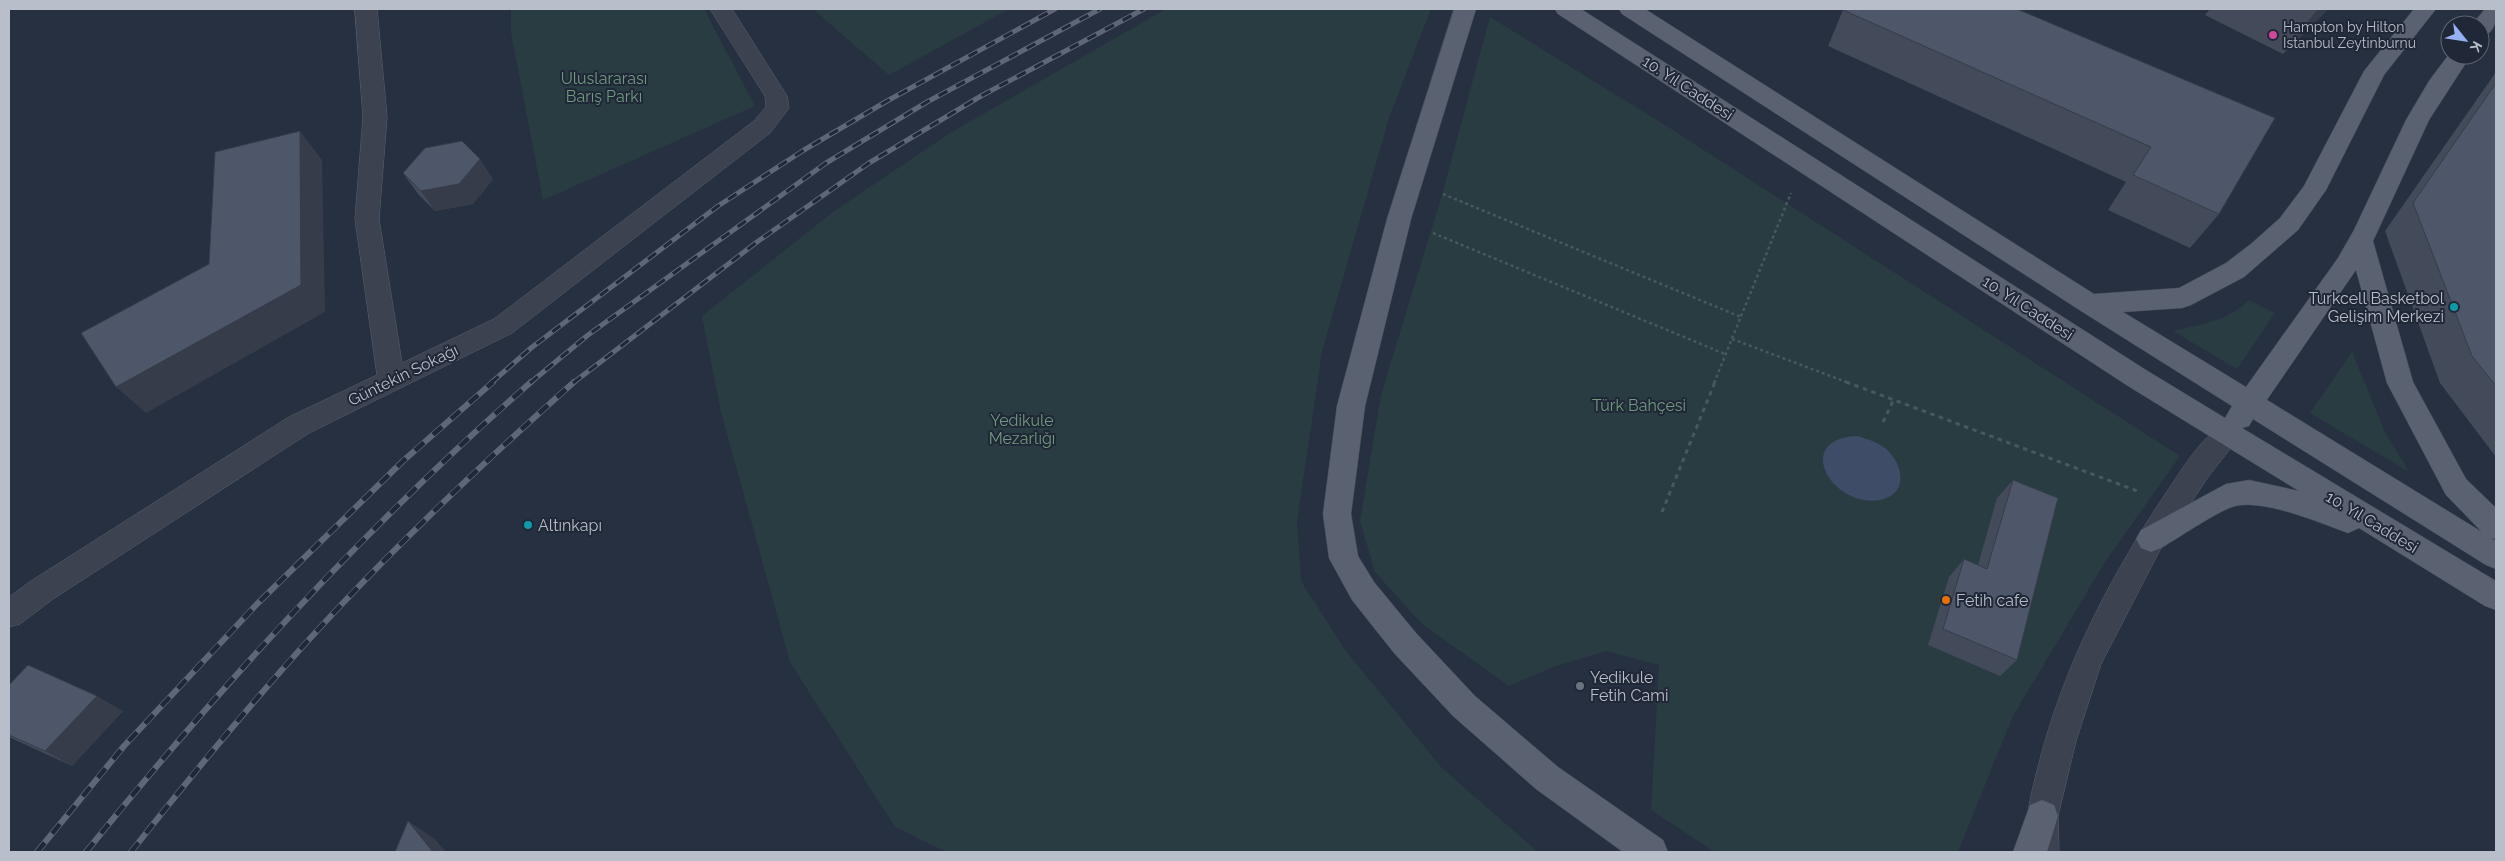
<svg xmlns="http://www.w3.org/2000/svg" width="2505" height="861" font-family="Raleway,sans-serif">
	<rect width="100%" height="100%" fill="#273040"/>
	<path fill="#293c41" d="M511,9H704L755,106L543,200L511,32Z
		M813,9H1009L889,75Z
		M1166,9H1431L1389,118L1322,352L1297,521L1301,581L1345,650L1442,768L1538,852H947L895,827L790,662L721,412L702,316L833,212L950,133Z
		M1490,17L1668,127L2180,456L2105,562L2013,716L1958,852H1715L1651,810L1659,665L1606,651L1556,666L1509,686L1422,624L1375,572L1360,521L1381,395L1441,198Z
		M2249,300L2275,313L2237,369L2173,331C2201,324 2229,321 2249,300Z
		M2352,352L2384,430L2409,472L2310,413Z"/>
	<path fill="#3e4c68" d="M1858,436C1866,439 1875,441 1882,446C1903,460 1911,494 1880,500C1831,508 1792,438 1858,436Z"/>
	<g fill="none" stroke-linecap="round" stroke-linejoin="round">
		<defs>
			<path id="minor" d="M355,9H377L387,117L379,219L402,363L494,319L754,121L766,107L765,96L710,9H732L787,96L789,108L770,133L512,333L309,433L53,599L20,624L9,627V597L31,581L289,417L377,375L355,219L363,117Z
				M2227,424L2237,427L2241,435L2208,477L2161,548L2101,664L2076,741L2058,816L2059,852H2025C2025,821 2030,797 2038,767C2063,666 2112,573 2170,487C2183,468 2205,431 2227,424Z"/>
			<path id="major" d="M1454,9H1476L1411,219L1365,406L1351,514L1358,556L1374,582L1416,633L1475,696L1558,767L1663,840L1668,852H1623L1536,789L1453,716L1394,653L1352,600L1329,558L1323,514L1337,406L1387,219Z
				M1555,9H1581L2146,370L2225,418L2232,406L2081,311L1622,14L1619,9H1645L2094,294L2179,288L2226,263L2252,243L2280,218L2304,186L2364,71L2414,9H2436L2384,75L2326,190L2298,230L2244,277L2191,305L2182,308L2123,312L2246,387L2338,258L2354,230L2406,120L2429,81L2450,53V55H2471L2429,120L2373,241L2413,382L2466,479L2496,508V539L2491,538L2496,541V569L2486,565L2253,419L2249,426L2242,428L2496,581V610L2485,606L2359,528L2348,533C2320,523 2260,497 2232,507C2213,514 2180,537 2161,548L2151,552L2141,548L2136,539L2141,530L2226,484L2249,480L2299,491L2128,386L1558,14ZM2356,270L2387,383L2446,495L2482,532L2267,400Z
				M2485,9H2496C2496,23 2495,33 2480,37V25H2472Z
				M2042,800L2054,805L2058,816L2047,852H2013L2030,805Z"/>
		</defs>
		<use href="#minor" stroke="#59606d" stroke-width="1"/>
		<use href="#major" stroke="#454b59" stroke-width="1"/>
		<path stroke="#48595e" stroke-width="2.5" stroke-dasharray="3 3" stroke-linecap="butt" d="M1443,194L1741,317
			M1433,233L1725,354
			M1732,339L1849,383
			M1714,383L1791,193"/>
		<path stroke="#48595e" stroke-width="3" stroke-dasharray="4.5 4.5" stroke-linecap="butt" d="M1846,382L2140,492
			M1883,422L1893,401
			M1662,512L1715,382"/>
		<use href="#minor" fill="#3c4250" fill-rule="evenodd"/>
		<use href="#major" fill="#5a6170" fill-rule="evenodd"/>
		<defs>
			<path id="rail-far1" d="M491,383L531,348L718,206L804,150L887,101L1055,9
				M530,383L588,335L826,163L927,102L1100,9
				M573,383L757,242L869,163L981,96L1144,9"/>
			<path id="rail" d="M37,852L124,746L257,604L403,461L493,382
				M86,852C222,683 368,525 531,382
				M131,852C198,767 267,683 342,604C416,526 494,453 574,382"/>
		</defs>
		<use href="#rail-far1" stroke="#5e6677" stroke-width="5"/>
		<use href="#rail" stroke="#5e6677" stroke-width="6"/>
		<use href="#rail-far1" stroke="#202736" stroke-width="3" stroke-dasharray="10" stroke-linecap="butt"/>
		<use href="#rail" stroke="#202736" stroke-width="4.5" stroke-dasharray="12" stroke-linecap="butt"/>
	</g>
	<path fill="#434a5a" d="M2017,9L2219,214L2190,248L2108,210L2126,182L1828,46L1843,10Z
		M2210,9H2328L2283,54L2205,15Z
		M2496,72V457L2440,383L2385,231Z
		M403,173L493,179L473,204L435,211L418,194Z
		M2013,480L2017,660L2000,676L1928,645L1949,577L1964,559L1978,565L1997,498Z
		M9,685L123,711L72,766L9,737Z"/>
	<path fill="#373c4a" d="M2319,9H2328L2283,54L2316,11Z
		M300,131L322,160L325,312L146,413L116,387L301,285Z
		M480,159L493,179L473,204L435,211L421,191Z
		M97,696L123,711L72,766L45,751Z
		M408,821L435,839L446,852H433Z"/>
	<path fill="#4e5669" stroke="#373c4a" d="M1845,9H2017L2275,118L2219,214L2133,175L2151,147L1843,10Z
		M2496,83V386L2472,356L2413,203Z
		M300,131L301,285L116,387L81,333L209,264L215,152Z
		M462,141L480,159L459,184L421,191L403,173L425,148Z
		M2013,480L2058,498L2017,660L1943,629L1964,559L1987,569Z
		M28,665L97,696L45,751L9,735V685Z
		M408,821L433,852H395Z"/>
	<circle fill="#d1479c" stroke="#202736" stroke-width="2" cx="2273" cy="35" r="5"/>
	<g fill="#0f9aa8" stroke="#202736" stroke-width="2">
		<circle cx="2454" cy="307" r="5"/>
		<circle cx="528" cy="525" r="5"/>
	</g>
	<circle fill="#e8710a" stroke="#202736" stroke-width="2" cx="1946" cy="600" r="5"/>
	<circle fill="#6b7280" stroke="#202736" stroke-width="2" cx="1580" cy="686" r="5"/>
	<g text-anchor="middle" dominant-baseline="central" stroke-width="4" stroke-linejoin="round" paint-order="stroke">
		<g font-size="14" fill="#b8beca" stroke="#202736" text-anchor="start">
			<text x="2283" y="27">Hampton by Hilton<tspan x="2283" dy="16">Istanbul Zeytinburnu</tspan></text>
		</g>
		<g font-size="16" fill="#719a7e" stroke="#202736">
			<text x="604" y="78">Uluslararası<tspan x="604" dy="18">Barış Parkı</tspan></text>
			<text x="1639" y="405">Türk Bahçesi</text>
			<text x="1022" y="420">Yedikule<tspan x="1022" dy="18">Mezarlığı</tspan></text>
		</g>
		<g font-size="16" fill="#b8beca" stroke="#202736">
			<text transform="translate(1688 88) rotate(33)">10. Yıl Caddesi</text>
			<text transform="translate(2028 308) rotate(33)">10. Yıl Caddesi</text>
			<text transform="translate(403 375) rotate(-26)">Güntekin Sokağı</text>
			<text transform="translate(2372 522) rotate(31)">10. Yıl Caddesi</text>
		</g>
		<g font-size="16" fill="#b8beca" stroke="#202736" text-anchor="start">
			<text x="2444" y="298" text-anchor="end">Turkcell Basketbol<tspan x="2444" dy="18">Gelişim Merkezi</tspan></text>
			<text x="538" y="525">Altınkapı</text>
			<text x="1956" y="600">Fetih cafe</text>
			<text x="1590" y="677">Yedikule<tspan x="1590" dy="18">Fetih Cami</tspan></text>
		</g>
	</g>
	<rect width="2505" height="861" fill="none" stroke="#b8beca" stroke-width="20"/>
	<g transform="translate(2465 40) rotate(120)"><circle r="24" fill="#202736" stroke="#5d6371"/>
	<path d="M0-4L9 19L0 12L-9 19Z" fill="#95b0f3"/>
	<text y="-8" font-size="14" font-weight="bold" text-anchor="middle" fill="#b8beca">K</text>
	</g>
</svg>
